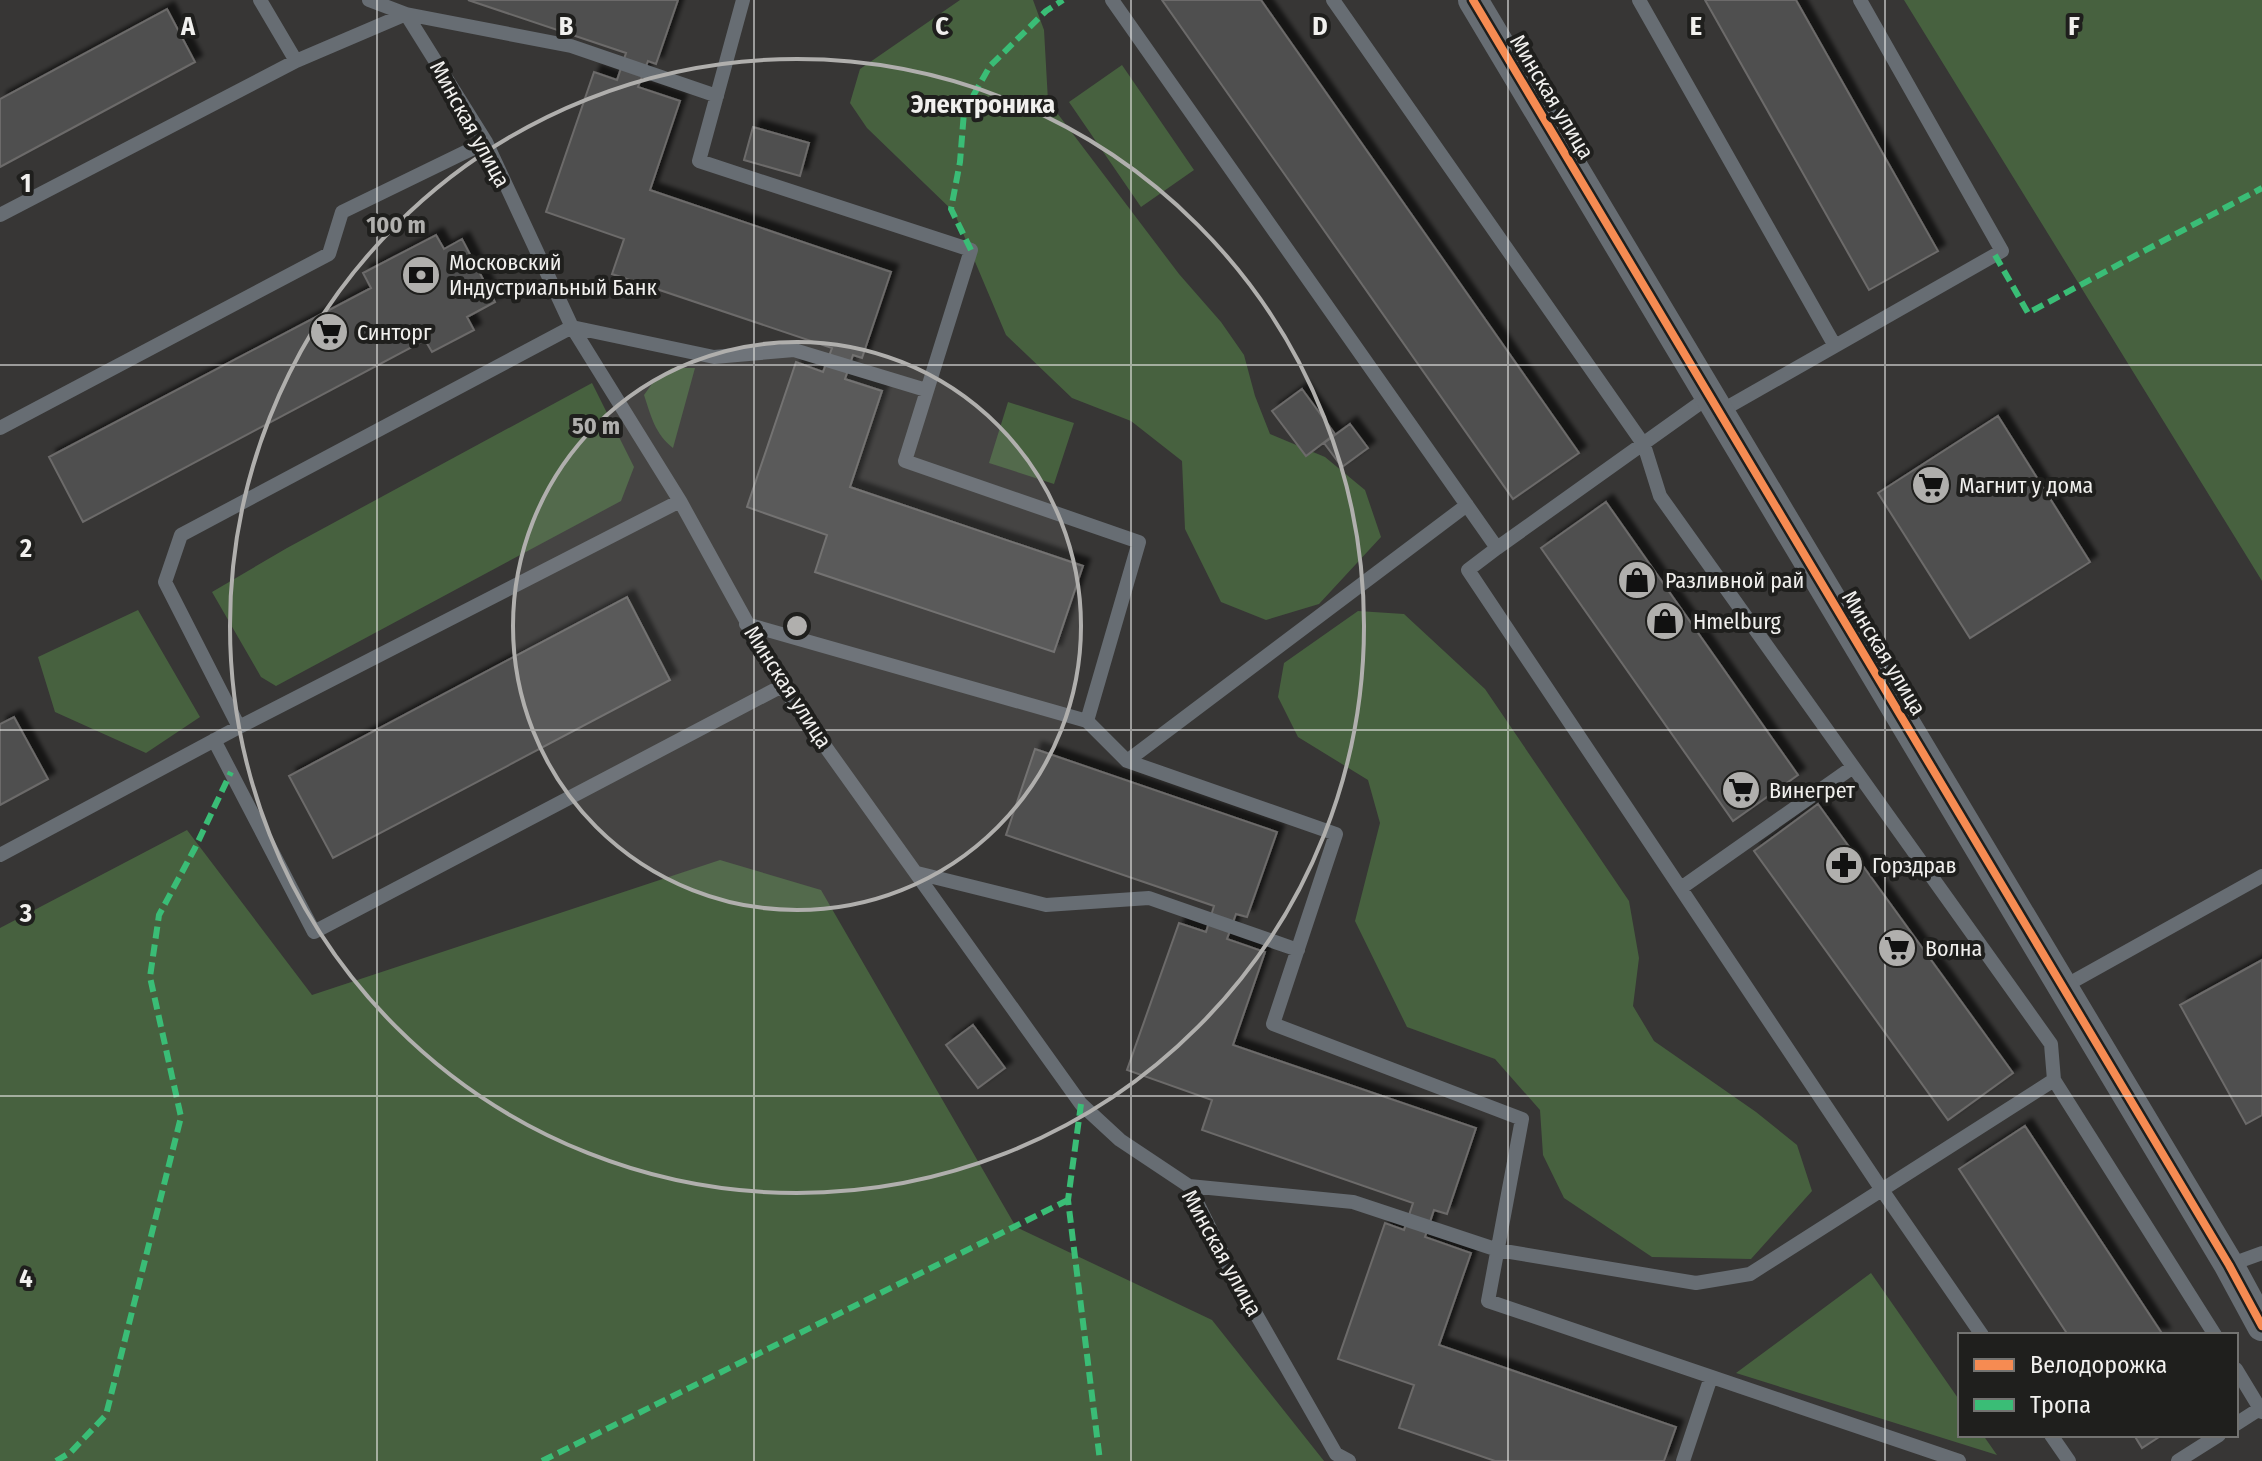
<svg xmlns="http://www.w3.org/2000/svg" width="2262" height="1461" font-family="'Fira Sans Condensed',sans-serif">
	<defs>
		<filter id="shadow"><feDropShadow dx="7" dy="-7" stdDeviation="2" flood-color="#0009"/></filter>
	</defs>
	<rect width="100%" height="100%" fill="#373635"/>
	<path fill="#47613f" d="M960,0H1033L1044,30L1048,101L1179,274L1221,322L1244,355L1255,396L1270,434L1325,457L1365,490L1381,537L1319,604L1266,620L1221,602L1185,529L1182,461L1131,421L1072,398L1006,335L954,212L867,128L850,103L860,69Z
		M1904,0H2262V581Z
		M1122,65L1194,170L1141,207L1069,102Z
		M672,368H695L673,448C655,434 651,416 644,395L654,381Z
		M592,383L634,467L621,501L276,686L261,677L212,592L287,548Z
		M1008,402L1074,423L1054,484L989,463Z
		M138,610L200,717L146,753L55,712L38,657Z
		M1358,611L1404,614L1485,689L1629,901L1639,958L1633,1006L1654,1041L1756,1112L1797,1145L1812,1191L1751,1259L1652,1257L1564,1198L1543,1155L1540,1110L1495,1059L1407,1027L1355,921L1380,823L1368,780L1298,737L1278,697L1284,663Z
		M187,830L312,995L720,860L821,890L1016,1227L1212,1320L1324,1461H0V928Z
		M1871,1273L1960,1401V1435H1983L1997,1455L1736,1373Z"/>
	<path fill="#50504f" stroke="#6c6b6a" stroke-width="2" filter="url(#shadow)" d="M468,0H678L656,64L648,61L638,87L680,101L650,190L891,272L862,358L853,355L845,379L882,391L850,487L1083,566L1054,652L815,572L827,535L747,507L796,362L823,372L832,348L612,274L624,239L546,212L594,72L617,80L626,53Z
		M1162,0H1261L1579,453L1513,499Z
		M1705,0H1796L1938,251L1869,290Z
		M167,9L195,62L0,167V99Z
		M753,127L809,143L800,176L744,160Z
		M436,235L444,249L462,239L495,302L467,317L474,330L432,352L425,340L83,522L49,457L371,288L363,273Z
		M1302,389L1335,434L1306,456L1272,411Z
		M1998,416L2090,562L1970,638L1878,493Z
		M1350,424L1368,448L1342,467L1324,443Z
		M1606,502L1798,775L1733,821L1541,548Z
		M627,597L670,680L333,858L289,776Z
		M14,717L48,779L0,805V724Z
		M1035,749L1277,832L1247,917L1236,914L1227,939L1265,952L1233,1045L1476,1128L1447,1214L1434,1210L1425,1237L1471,1253L1439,1345L1676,1427L1664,1461H1495L1399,1428L1414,1385L1338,1359L1385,1223L1404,1230L1413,1203L1202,1130L1212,1100L1127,1070L1179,923L1206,932L1214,906L1006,835Z
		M1818,804L2013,1073L1948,1120L1754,851Z
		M2262,960V1115L2246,1124L2180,1005Z
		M973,1025L1005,1068L978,1088L946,1045Z
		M2025,1126L2163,1335H2068L1959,1169Z
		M2134,1435H2162L2142,1448Z"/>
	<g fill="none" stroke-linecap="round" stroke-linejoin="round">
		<path stroke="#676d73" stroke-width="14" d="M260,0L296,61L406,14L486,142L572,327L680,501L782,686L1081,1104L1120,1140L1189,1186L1228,1265L1336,1454L1349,1461
			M369,0L406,14L571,46L717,96
			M743,0L699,161L971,250L905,461L1139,542L1087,721
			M1112,0L1497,548L1468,570L1882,1190L1982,1335
			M1333,0L1644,445L1660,496L2051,1044L2054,1080L2215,1335
			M1639,0L1835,346
			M0,215L296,61
			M1719,412L2002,251L1860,0
			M0,428L329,254L342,212L486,142
			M680,501L239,727L165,582L181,535L572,327L714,357L794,350L926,390
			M1497,548L1710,396
			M746,624L1087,721L1127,761L1336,834L1273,1024L1522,1119L1488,1301L1959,1461
			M214,740L314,932L782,686
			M1127,761L1467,505
			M0,855L239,727
			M917,873L1046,905L1149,898L1298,950
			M1681,888L1853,767
			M2063,987L2262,876
			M1189,1186L1353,1202L1498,1250L1696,1283L1750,1274L2054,1080
			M2229,1265L2262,1253
			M2236,1369L2262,1412
			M2236,1424L2261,1408
			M2051,1435L2069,1461
			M1683,1461L1711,1377
			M2178,1461L2219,1435"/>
		<path stroke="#676d73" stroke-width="30" d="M1473,0L2229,1265L2262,1326"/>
		<path stroke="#3abd76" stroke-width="6" stroke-dasharray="12 6" stroke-linecap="butt" d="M971,250L951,209L960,162L964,112L990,66L1046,11L1063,0
			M1995,255L2028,313L2262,188
			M1081,1104L1068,1200L1100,1461
			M56,1461L71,1452L106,1415L181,1117L150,977L159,915L195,848L231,772
			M542,1461L1068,1200"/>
		<defs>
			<path id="cycleway" d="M1473,0L2229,1265L2262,1326"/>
		</defs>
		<use href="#cycleway" stroke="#1f1f1d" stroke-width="13"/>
		<use href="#cycleway" stroke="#f68b52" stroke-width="8"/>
	</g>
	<path fill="none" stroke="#f1f0ee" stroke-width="2" stroke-opacity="0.55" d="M377,0V1461M754,0V1461M1131,0V1461M1508,0V1461M1885,0V1461M0,365H2262M0,730H2262M0,1096H2262"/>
	<circle cx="797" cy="626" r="284" fill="#b0afad" fill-opacity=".12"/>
	<g fill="none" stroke="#b0afad" stroke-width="4">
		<circle cx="797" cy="626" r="284"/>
		<circle cx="797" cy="626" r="567"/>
	</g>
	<defs>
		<symbol id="bank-disc" viewBox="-11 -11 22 22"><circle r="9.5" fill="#b0afad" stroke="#1f1f1d"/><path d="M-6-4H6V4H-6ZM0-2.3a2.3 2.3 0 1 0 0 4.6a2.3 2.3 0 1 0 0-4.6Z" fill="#111"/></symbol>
		<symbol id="supermarket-disc" viewBox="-11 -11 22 22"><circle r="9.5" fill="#b0afad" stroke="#1f1f1d"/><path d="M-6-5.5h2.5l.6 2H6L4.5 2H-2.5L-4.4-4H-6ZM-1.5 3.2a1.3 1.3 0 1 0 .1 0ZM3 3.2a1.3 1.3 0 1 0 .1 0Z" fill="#111"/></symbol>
		<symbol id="shop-disc" viewBox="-11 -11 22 22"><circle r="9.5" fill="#b0afad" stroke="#1f1f1d"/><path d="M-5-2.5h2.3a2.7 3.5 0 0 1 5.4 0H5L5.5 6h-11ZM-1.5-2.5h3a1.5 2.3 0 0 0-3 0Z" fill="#111"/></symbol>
		<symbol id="pharmacy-disc" viewBox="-11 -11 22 22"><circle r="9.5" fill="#b0afad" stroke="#1f1f1d"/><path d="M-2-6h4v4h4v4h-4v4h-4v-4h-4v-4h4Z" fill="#111"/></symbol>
	</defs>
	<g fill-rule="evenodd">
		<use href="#bank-disc" x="399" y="253" width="44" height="44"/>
		<use href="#supermarket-disc" x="307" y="310" width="44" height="44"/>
		<use href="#supermarket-disc" x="1909" y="463" width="44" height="44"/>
		<use href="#shop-disc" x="1615" y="558" width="44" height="44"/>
		<use href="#shop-disc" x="1643" y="599" width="44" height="44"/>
		<use href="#supermarket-disc" x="1719" y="768" width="44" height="44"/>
		<use href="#pharmacy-disc" x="1822" y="843" width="44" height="44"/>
		<use href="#supermarket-disc" x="1875" y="926" width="44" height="44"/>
	</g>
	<g text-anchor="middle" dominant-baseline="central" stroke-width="8" stroke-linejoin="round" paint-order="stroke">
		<g font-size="22" fill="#f1f0ee" stroke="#1f1f1d">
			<text transform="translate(1552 97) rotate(59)">Минская улица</text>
			<text transform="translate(470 124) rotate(61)">Минская улица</text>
			<text transform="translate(1884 653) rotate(59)">Минская улица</text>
			<text transform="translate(788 687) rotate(57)">Минская улица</text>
			<text transform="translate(1222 1253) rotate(61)">Минская улица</text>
		</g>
		<g font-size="22" fill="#f1f0ee" stroke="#1f1f1d" text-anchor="start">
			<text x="449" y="262">Московский<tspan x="449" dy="25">Индустриальный Банк</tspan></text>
			<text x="357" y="332">Синторг</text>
			<text x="1959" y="485">Магнит у дома</text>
			<text x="1665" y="580">Разливной рай</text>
			<text x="1693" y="621">Hmelburg</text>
			<text x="1769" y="790">Винегрет</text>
			<text x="1872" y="865">Горздрав</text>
			<text x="1925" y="948">Волна</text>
		</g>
		<g font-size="26" font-weight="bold" fill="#f1f0ee" stroke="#1f1f1d">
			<text x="983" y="104">Электроника</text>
		</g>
	</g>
	<g font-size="26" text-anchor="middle" font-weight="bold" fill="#f1f0ee" stroke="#1f1f1d" stroke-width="8" stroke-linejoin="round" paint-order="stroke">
		<text x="188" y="35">A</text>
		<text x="566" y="35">B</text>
		<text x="942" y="35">C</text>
		<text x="1320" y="35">D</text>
		<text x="1696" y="35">E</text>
		<text x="2074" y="35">F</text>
		<text x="26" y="192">1</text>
		<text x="26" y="557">2</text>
		<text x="26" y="922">3</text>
		<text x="26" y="1287">4</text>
	</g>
	<circle cx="797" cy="626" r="12" fill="#b0afad" stroke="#1f1f1d" stroke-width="4"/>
	<g font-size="24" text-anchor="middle" font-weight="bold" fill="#b0afad" stroke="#1f1f1d" stroke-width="8" stroke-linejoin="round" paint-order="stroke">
		<text x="396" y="233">100 m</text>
		<text x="596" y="434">50 m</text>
	</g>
	<rect x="1958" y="1333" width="280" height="104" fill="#1f1f1d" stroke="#737371" stroke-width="2"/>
	<rect x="1974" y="1359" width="40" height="12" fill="#f68b52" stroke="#737371" stroke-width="2"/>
	<text x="2030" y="1373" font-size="24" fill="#f1f0ee">Велодорожка</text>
	<rect x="1974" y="1399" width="40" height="12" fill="#3abd76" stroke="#737371" stroke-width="2"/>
	<text x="2030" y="1413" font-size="24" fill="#f1f0ee">Тропа</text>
</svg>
